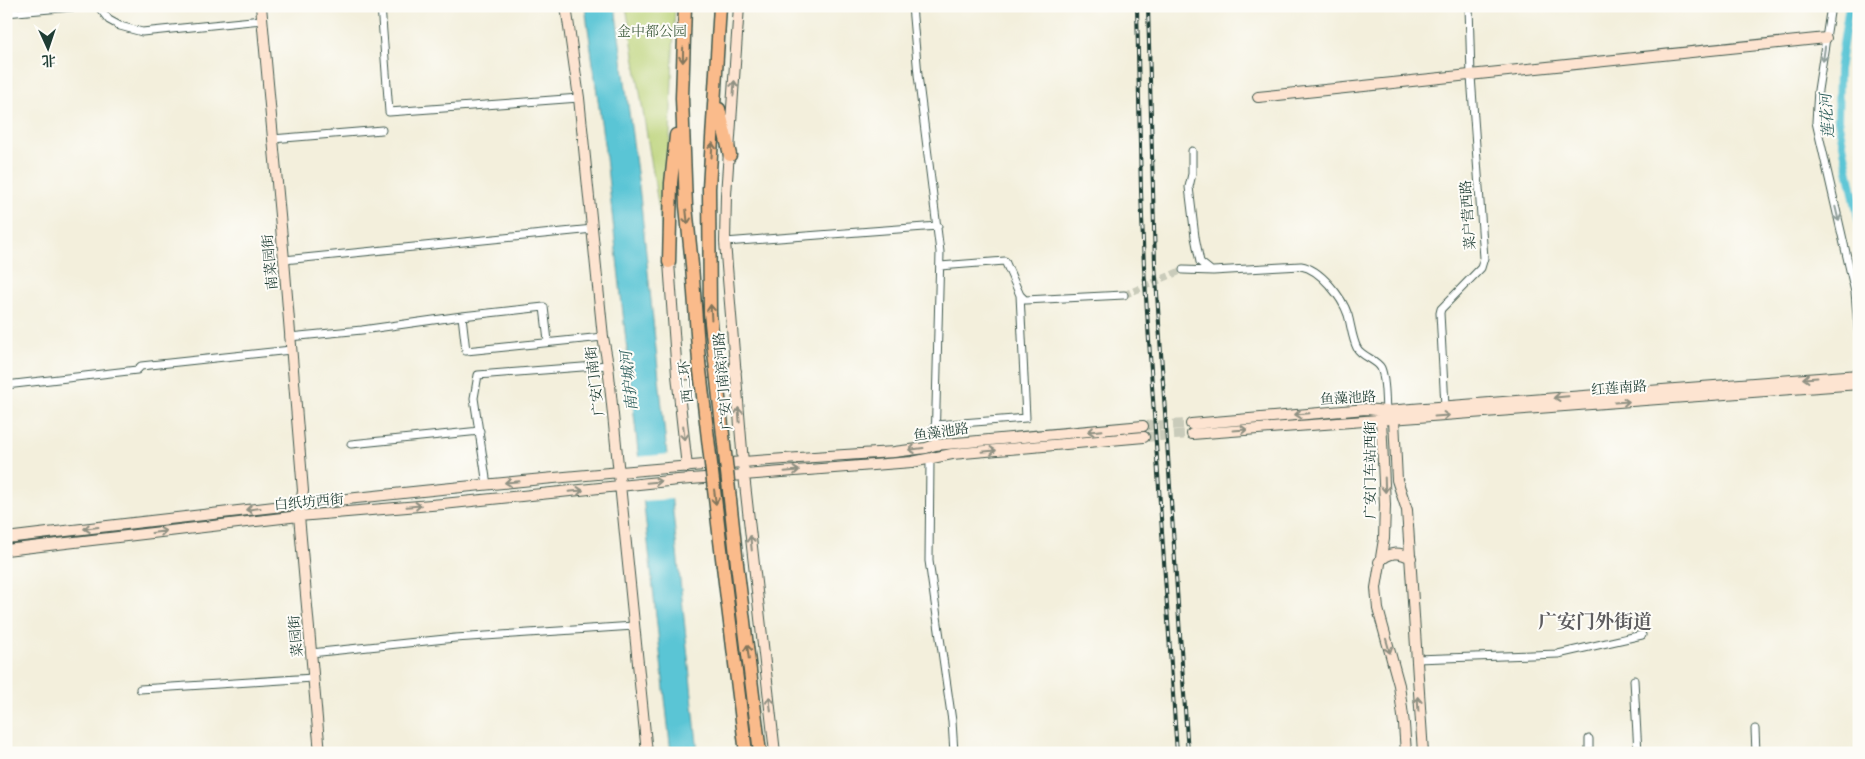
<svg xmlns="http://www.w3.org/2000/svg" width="1865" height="759" font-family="'IM FELL French Canon','Noto Serif SC',serif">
	<rect width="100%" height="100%" fill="#fdfcf7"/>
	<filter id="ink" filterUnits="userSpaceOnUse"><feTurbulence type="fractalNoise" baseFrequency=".02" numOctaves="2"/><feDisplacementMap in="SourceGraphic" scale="10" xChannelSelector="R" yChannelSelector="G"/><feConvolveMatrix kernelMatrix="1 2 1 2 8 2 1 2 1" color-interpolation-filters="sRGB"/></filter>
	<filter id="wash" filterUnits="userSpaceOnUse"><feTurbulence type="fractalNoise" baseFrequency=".0096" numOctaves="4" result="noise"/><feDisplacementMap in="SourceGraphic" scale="20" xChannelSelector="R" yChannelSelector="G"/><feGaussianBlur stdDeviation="1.12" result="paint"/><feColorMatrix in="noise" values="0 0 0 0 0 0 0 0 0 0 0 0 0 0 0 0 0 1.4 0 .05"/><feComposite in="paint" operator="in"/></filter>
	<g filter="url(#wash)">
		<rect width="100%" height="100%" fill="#f3efdc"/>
		<path fill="#bad176" stroke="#6c8755" d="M626,6H675C671,87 670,167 665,247Z"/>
		<path fill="#5ac5d5" stroke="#3c8184" d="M585,6H615L640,195L698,753H671L606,158Z"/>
		<path fill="#f3efdc" d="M670,454L674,499L641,501L636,457Z"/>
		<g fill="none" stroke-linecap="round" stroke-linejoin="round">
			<path stroke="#5ac5d5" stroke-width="8" d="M1849,6L1839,70L1838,120L1859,222"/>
		</g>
	</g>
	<g filter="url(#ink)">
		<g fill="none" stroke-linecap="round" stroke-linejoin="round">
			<path stroke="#c9cbba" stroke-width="7" stroke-dasharray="7 3.5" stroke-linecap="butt" d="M1124,295L1183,270"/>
			<path stroke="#c9cbba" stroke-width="10" stroke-dasharray="10 5" stroke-linecap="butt" d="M1143,426L1191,424
				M1144,437L1192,434"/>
			<defs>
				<path id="street" d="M98,6L109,20L120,26L142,32L262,20
					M381,6L389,112L579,98
					M912,6L918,75L940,252L935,445
					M1831,6L1818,90L1816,122L1855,292L1859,339
					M6,13L83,6
					M272,139L382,130
					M1192,151V174L1189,187L1195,237L1200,262L1210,270
					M725,242L938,226
					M284,260L593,229
					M940,266L1005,261L1020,295L1025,300L1124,295
					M1183,270L1213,271L1301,266C1320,269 1342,297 1348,315C1351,325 1352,338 1357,348C1362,357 1376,359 1381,368C1386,380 1385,398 1386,411
					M462,316L544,307L548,341
					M289,337L362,330L462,316L466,351L603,337
					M6,385L137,370L141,366L291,350
					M1445,406L1440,313L1441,309L1481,268L1484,258L1471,76L1469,6
					M935,425L1026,418L1020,295
					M351,444L480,431
					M930,460L929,561L952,721L954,753
					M487,485L474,398L478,375L608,365
					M311,653L455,638L634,626
					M1416,659L1558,654L1642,635
					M1634,680L1638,753
					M140,689L313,678
					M1755,729L1756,753
					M1589,739V753"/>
				<path id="secondary" d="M261,6L284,260L303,491L299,516L320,753
					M566,6L579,98L603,337L608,365L647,753
					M739,6L726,195L725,242L744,475L775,753
					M1258,97L1826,38
					M669,262L677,375L687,467
					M677,375L736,371
					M1384,414L1381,419L1385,505L1384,539L1376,588L1378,609L1399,685L1404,724L1406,753
					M1390,415L1394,420L1397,480L1407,510L1423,753
					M1191,424L1366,409L1386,411L1859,375
					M1192,434L1859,384
					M6,538C301,503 597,469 894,452L926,448L935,445L1143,426
					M6,550L299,516L443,504L678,480L912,462L952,454L1144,437
					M1379,562C1389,552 1398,551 1411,558"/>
				<path id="highway" d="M685,6L682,98L686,206L692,265L699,362
					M719,109L730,155
					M669,262L671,183L676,135
					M715,361L710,313L709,188L720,6
					M737,564L760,753
					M723,566L746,753"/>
			</defs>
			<use href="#street" stroke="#3f584d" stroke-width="9"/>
			<use href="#secondary" stroke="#3f584d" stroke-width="12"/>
			<use href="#highway" stroke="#3f584d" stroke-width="15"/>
			<use href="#street" stroke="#fff" stroke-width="7"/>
			<use href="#secondary" stroke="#fde4d1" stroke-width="10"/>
			<use href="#highway" stroke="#fabb8b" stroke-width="12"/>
			<defs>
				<path id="rail" d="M1137,6L1141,191L1144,267L1177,753
					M1148,6L1155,264L1188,753"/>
			</defs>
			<use href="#rail" stroke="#1f3d34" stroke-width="4"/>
			<use href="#rail" stroke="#fdfcf7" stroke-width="2" stroke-dasharray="5.5" stroke-linecap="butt"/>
			<defs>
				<path id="highway-bridge" d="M715,361L737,564
					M699,362L723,566"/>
			</defs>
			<use href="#highway-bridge" stroke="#3f584d" stroke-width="15" stroke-linecap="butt"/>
			<use href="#highway-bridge" stroke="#fabb8b" stroke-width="12"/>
		</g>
		<defs><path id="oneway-shaft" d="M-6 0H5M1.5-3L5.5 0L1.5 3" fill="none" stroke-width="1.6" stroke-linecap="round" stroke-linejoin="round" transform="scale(1.25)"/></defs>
		<g stroke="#8f9e9a">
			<use href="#oneway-shaft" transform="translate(1824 54) rotate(98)"/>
			<use href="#oneway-shaft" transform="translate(1837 214) rotate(77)"/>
		</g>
		<g stroke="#82765b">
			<use href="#oneway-shaft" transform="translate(683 55) rotate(91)"/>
			<use href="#oneway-shaft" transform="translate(712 150) rotate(-86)"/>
			<use href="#oneway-shaft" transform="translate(687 217) rotate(84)"/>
			<use href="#oneway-shaft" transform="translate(711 312) rotate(-93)"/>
			<use href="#oneway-shaft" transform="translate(715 497) rotate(83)"/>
			<use href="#oneway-shaft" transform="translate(748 652) rotate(-97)"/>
		</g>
		<g stroke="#8e9082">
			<use href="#oneway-shaft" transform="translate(734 88) rotate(-86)"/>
			<use href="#oneway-shaft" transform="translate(1810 378) rotate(176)"/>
			<use href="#oneway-shaft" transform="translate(1561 397) rotate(175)"/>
			<use href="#oneway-shaft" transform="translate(1622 402) rotate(-4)"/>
			<use href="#oneway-shaft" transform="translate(1302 414) rotate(175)"/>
			<use href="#oneway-shaft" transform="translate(739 415) rotate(-95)"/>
			<use href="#oneway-shaft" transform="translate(1442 416) rotate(-4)"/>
			<use href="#oneway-shaft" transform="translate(1240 430) rotate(-4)"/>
			<use href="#oneway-shaft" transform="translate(1095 431) rotate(175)"/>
			<use href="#oneway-shaft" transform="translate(684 433) rotate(84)"/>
			<use href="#oneway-shaft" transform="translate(916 449) rotate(173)"/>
			<use href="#oneway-shaft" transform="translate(989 451) rotate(-5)"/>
			<use href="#oneway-shaft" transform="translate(792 471) rotate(-5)"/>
			<use href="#oneway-shaft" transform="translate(512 482) rotate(175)"/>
			<use href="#oneway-shaft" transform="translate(654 482) rotate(-5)"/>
			<use href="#oneway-shaft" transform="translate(1385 485) rotate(88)"/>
			<use href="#oneway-shaft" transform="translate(576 491) rotate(-5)"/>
			<use href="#oneway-shaft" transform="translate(414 506) rotate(-5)"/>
			<use href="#oneway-shaft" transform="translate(253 509) rotate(173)"/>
			<use href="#oneway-shaft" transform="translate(91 528) rotate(173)"/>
			<use href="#oneway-shaft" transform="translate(159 532) rotate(-7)"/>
			<use href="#oneway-shaft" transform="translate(751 543) rotate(-96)"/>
			<use href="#oneway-shaft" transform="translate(1388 646) rotate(74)"/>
			<use href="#oneway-shaft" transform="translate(770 704) rotate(-97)"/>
			<use href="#oneway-shaft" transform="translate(1418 704) rotate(-93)"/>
		</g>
	</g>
	<g text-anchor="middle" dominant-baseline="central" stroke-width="4" stroke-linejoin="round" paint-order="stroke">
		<g font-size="14" fill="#466244" stroke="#fdfcf7">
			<text x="652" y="31">金中都公园</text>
		</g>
		<g font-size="14" fill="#1f3d34" stroke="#fdfcf7">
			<text transform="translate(1468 215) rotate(-94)">菜户营西路</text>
			<text transform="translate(270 262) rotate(-95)">南菜园街</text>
			<text transform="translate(595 381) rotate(-97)">广安门南街</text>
			<text transform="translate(723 381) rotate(-95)">广安门南滨河路</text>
			<text transform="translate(686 382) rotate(-96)">西二环</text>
			<text transform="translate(1619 388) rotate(-4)">红莲南路</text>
			<text transform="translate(1348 398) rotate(-3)">鱼藻池路</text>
			<text transform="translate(941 432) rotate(-8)">鱼藻池路</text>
			<text transform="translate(1370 470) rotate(-90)">广安门车站西街</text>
			<text transform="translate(309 502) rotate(-5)">白纸坊西街</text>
			<text transform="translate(296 636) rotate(-95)">菜园街</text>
		</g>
		<g font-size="15" font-style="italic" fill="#2e5f5c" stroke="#fdfcf7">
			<text transform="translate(1827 116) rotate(-94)">莲花河</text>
			<text transform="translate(629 381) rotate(-96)">南护城河</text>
		</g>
		<g font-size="19" font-weight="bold" fill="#5f5e60" stroke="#fdfcf7">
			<text x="1595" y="622">广安门外街道</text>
		</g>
	</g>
	<rect width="1865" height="759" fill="none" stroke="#fdfcf7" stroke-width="25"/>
	<g transform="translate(48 48) rotate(177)" stroke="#fdfcf7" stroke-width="4" paint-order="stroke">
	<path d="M0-4L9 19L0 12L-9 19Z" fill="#1f3d34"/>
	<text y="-8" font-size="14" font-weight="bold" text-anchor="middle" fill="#1f3d34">北</text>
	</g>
</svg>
